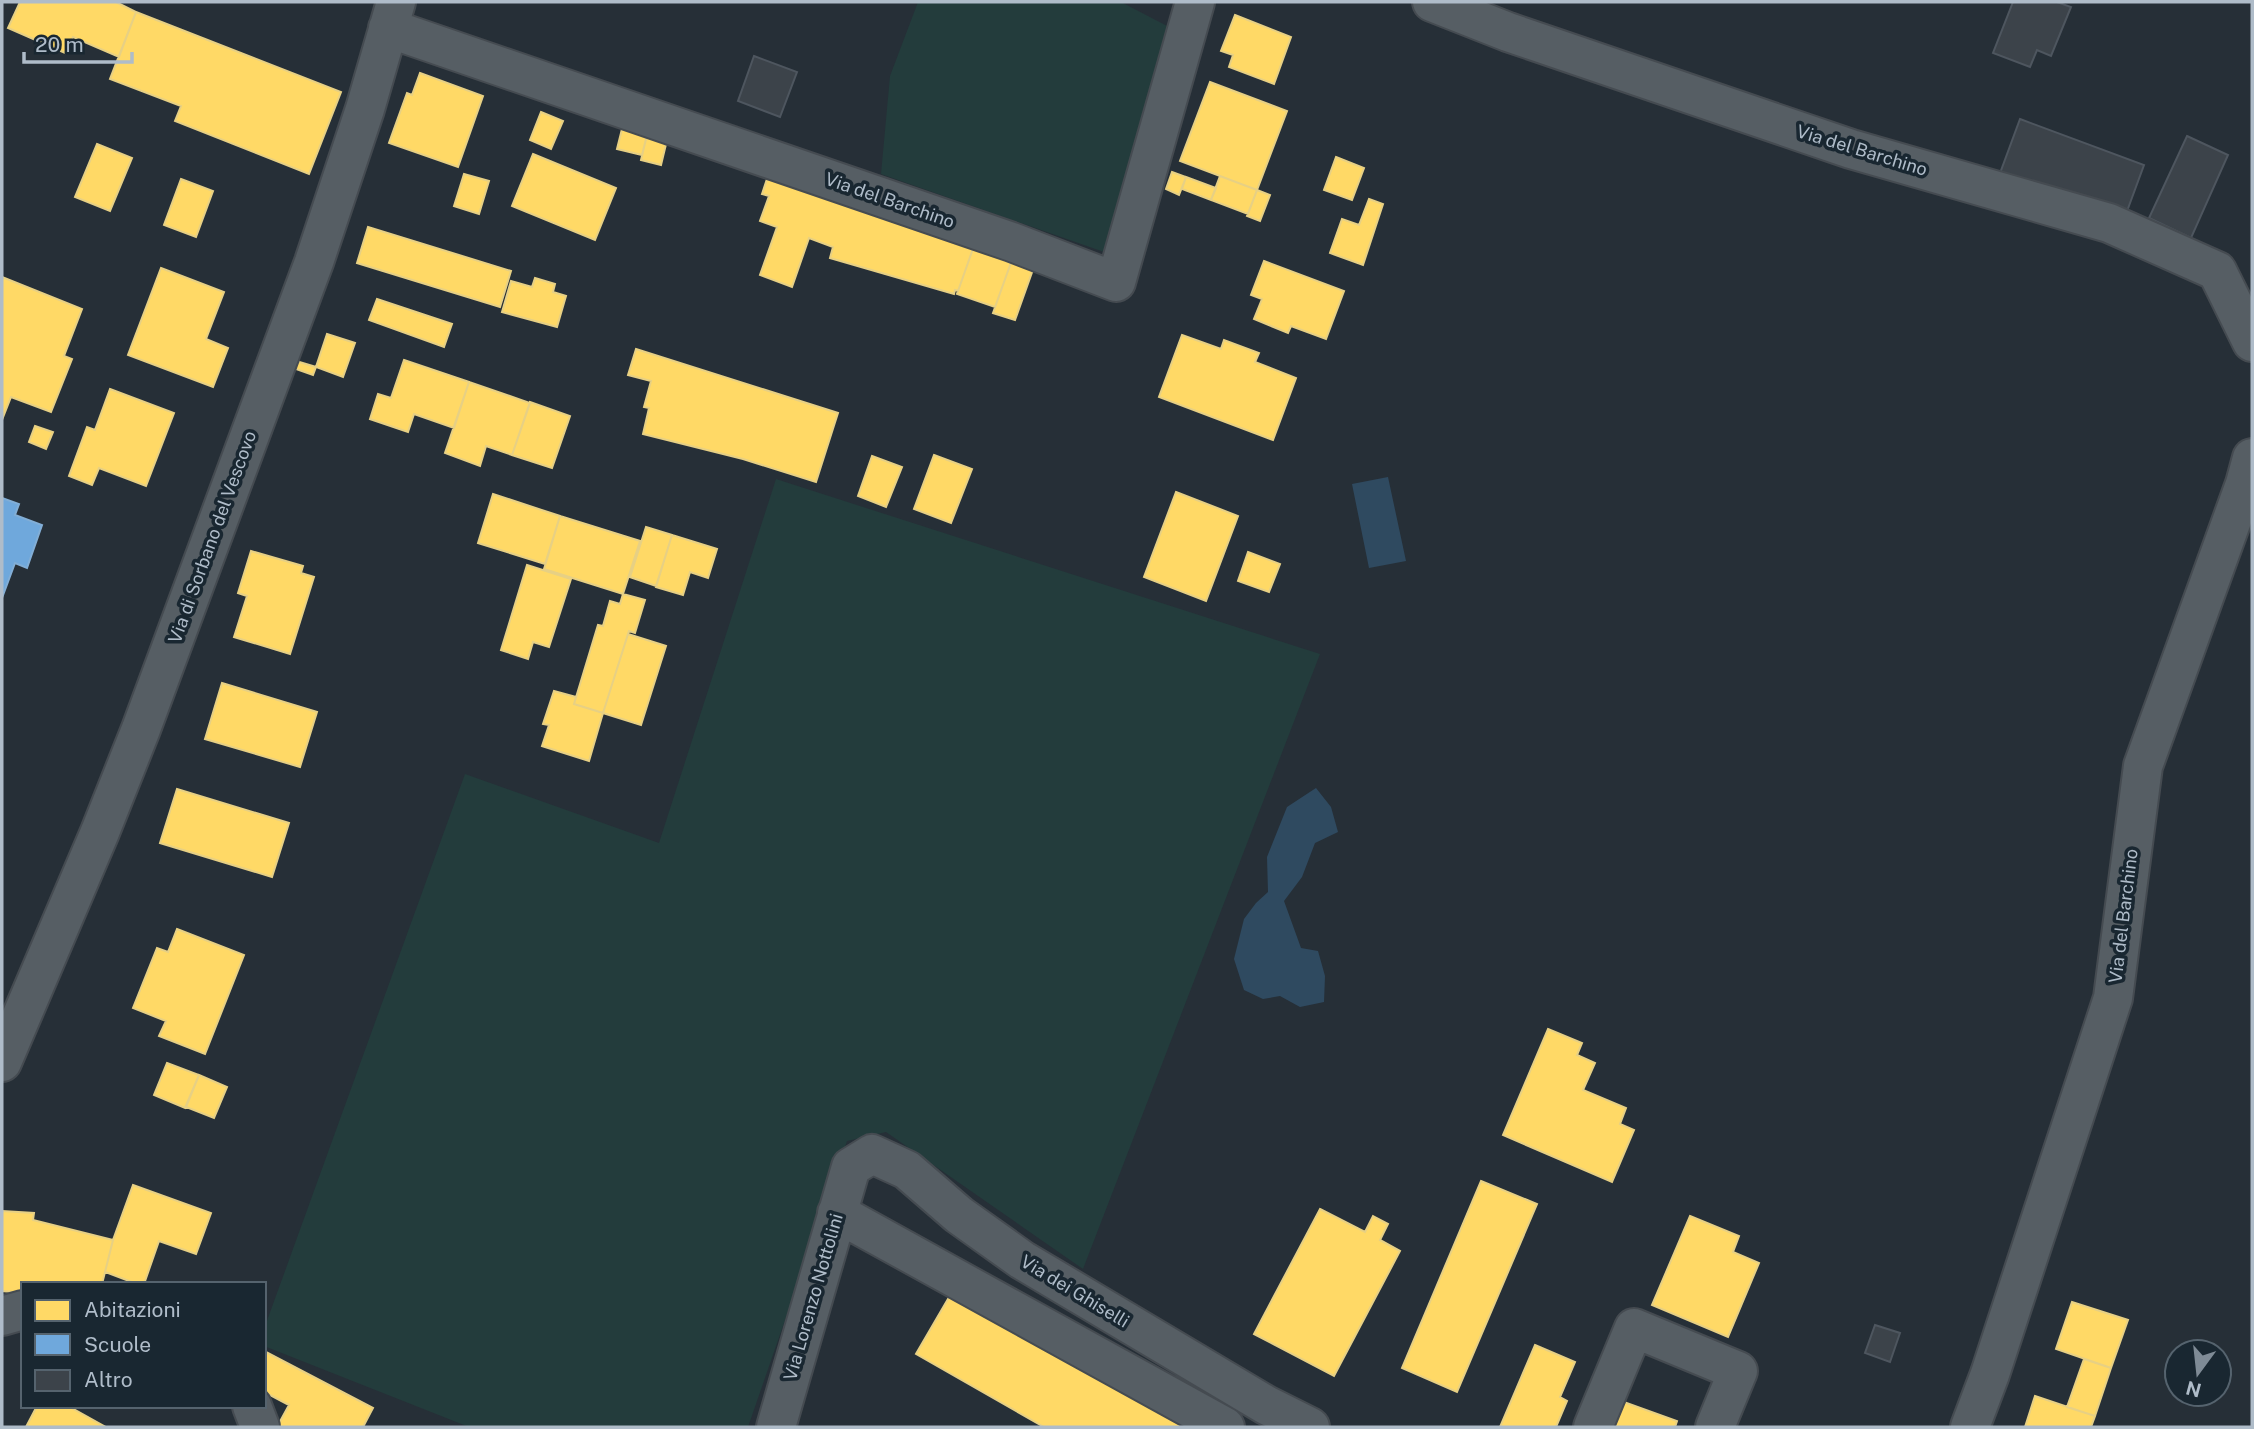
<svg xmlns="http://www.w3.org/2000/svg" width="2254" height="1429" font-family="'Public Sans',sans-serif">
	<rect width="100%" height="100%" fill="#262f37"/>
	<path fill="#233c3c" d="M918,2H1121L1171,28L1104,252L881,174L890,76Z
		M776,479L1320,654L1083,1269L886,1132L847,1141L748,1427H469L264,1346V1329L465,774L659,843Z"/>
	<path fill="#2f4a60" d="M1388,477L1406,561L1369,568L1352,484Z
		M1316,788L1331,807L1338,832L1315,843L1302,877L1284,901L1301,948L1318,951L1325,976L1324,1002L1300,1007L1280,996L1263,999L1244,990L1234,959L1244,919L1256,903L1268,892L1267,857L1287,807Z"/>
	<path fill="#ffd966" stroke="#e7d084" stroke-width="2" d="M20,2H116L136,12L119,57L73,37L65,53L8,28Z
		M136,12L341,92L309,174L175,121L181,106L110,79Z
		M1235,15L1291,37L1274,84L1229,67L1233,55L1221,51Z
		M420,73L483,96L458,167L389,143L407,93L412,95Z
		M1210,82L1287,111L1257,190L1180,161Z
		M541,112L563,121L551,149L530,140Z
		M622,129L647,135L642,155L617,149Z
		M647,135L667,140L661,165L641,160Z
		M97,144L132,158L110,211L75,197Z
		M533,154L616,188L595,240L512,206Z
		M1336,157L1364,168L1352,200L1324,190Z
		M770,170L975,243L958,291L955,290L954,294L830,258L833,247L809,238L792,287L760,275L777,227L760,221L769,196L762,194Z
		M1172,172L1186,177L1179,195L1166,189Z
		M464,174L489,181L479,214L454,206Z
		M1220,176L1257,190L1248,214L1211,200Z
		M1186,177L1216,188L1211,200L1182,189Z
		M181,179L213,191L196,237L164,225Z
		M1257,190L1270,195L1260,221L1247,216Z
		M1369,199L1383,204L1363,265L1330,253L1342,219L1359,225Z
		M368,227L511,271L500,307L357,263Z
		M975,243L1013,257L995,307L957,294Z
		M1013,257L1035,264L1015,320L993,313Z
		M1264,261L1344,291L1326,339L1291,326L1288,333L1254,319L1262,299L1251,295Z
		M161,268L224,292L206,339L228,348L213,387L128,355Z
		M2,277L82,309L64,356L72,359L51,412L11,397L2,420Z
		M535,278L555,284L553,292L566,296L557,327L502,312L511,281L532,287Z
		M377,299L452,324L444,347L369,320Z
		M327,334L355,343L343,377L316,367Z
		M1182,335L1221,349L1224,340L1259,353L1255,362L1296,378L1273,440L1159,397Z
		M636,349L838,413L816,482L743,459L643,434L649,408L644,407L651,381L628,375Z
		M404,360L469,382L454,428L414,414L408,432L370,419L378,394L391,398Z
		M296,361L316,367L313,375L293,368Z
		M469,382L530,403L512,455L486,446L480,466L445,453Z
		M110,389L174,413L146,486L99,468L92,485L69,476L87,427L95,430Z
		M530,402L570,416L552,468L512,455Z
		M35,426L53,432L46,449L29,442Z
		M934,455L972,469L951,523L914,509Z
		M872,456L902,467L886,507L858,496Z
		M1176,492L1238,516L1206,601L1144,577Z
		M493,494L560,516L545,564L478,543Z
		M560,516L640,541L623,594L544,569Z
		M646,527L672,535L656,586L630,577Z
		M672,535L717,549L708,578L690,572L683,595L656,587Z
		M251,551L303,566L301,573L314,577L290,654L234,637L247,596L238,593Z
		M1248,552L1280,564L1269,592L1238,581Z
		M527,565L571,579L549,647L533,642L528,659L501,650Z
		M623,594L645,600L635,633L629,631L603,713L574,704L598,625L603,626L610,601L620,604Z
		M628,634L666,646L641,725L603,713Z
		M222,683L317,712L300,767L205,739Z
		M554,691L576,697L574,704L603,713L589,761L542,746L549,725L543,724Z
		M177,789L289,823L272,877L160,843Z
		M177,929L244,955L205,1054L159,1036L166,1021L133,1008L157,948L168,952Z
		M1548,1029L1582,1043L1577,1055L1595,1063L1583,1090L1626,1108L1620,1124L1634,1130L1612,1182L1503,1135Z
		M167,1063L199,1075L185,1108L154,1095Z
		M199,1075L227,1087L214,1118L186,1107Z
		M1481,1181L1537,1204L1457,1392L1402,1368Z
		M133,1185L211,1213L196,1254L159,1241L144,1284H137L105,1272L113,1240Z
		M1320,1209L1365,1232L1373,1216L1388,1224L1380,1240L1400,1251L1334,1376L1254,1334Z
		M2,1211L34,1213L33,1220L113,1240L102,1284H23V1293L2,1291Z
		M1690,1216L1739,1236L1733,1252L1759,1263L1728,1337L1652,1305Z
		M952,1292L1189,1427H1044L916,1354Z
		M2072,1302L2128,1320L2111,1368L2056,1349Z
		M1535,1345L1575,1362L1560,1397L1567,1401L1556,1427H1500Z
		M264,1351L373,1408L363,1427H277L289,1405L264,1392Z
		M2084,1359L2111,1368L2095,1416L2067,1407Z
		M2035,1396L2095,1416L2091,1427H2025Z
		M1621,1401L1677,1421L1675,1427H1611Z
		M37,1406H68L104,1426L26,1427Z"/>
	<path fill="#6fa8dc" stroke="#82aed6" stroke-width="2" d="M2,498L19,504L15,515L42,525L27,568L15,563L2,598Z"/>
	<path fill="#3c434a" stroke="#4e565f" stroke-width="2" d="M2013,2H2057L2071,7L2051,56L2037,50L2030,67L1993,53Z
		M754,56L797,72L780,117L738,101Z
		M2020,119L2144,165L2123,222L1999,176Z
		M2187,136L2228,155L2191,238L2149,218Z
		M1875,1325L1900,1333L1890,1362L1865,1353Z"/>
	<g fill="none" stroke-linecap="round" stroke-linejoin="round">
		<defs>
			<path id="minor" d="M1432,2L1508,32L1851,149L2109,223L2217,271L2252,342
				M388,28L1012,242L1116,282L1195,2
				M2,1062L100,832L141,729L314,262L365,109L396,2
				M837,1213L1225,1427
				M2,1316L23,1310
				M252,1406L260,1427
				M776,1427L851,1167L872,1154L907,1170L959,1215L1022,1260L1266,1405L1310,1427
				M1593,1427L1634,1328L1738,1371L1715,1427
				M1970,1427L1990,1374L2113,998L2143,766L2245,484L2252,458"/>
		</defs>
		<use href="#minor" stroke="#454b51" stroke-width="42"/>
		<use href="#minor" stroke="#565e64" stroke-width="38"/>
	</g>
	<g text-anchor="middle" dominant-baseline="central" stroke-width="7" stroke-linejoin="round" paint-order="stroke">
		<g font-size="18" fill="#afbcc9" stroke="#192731">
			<text transform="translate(1862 150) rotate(17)">Via del Barchino</text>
			<text transform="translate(890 200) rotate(19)">Via del Barchino</text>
			<text transform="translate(212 537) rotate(-70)">Via di Sorbano del Vescovo</text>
			<text transform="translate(2123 916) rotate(-83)">Via del Barchino</text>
			<text transform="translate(1075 1291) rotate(31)">Via dei Ghiselli</text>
			<text transform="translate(813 1297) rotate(-74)">Via Lorenzo Nottolini</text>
		</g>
	</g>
	<rect width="2254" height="1429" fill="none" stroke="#afbcc9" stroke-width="7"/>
	<rect x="21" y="1282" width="245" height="126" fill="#192731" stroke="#55636e" stroke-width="2"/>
	<rect x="35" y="1300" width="35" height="21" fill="#ffd966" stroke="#55636e" stroke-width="2"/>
	<text x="84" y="1317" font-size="21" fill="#afbcc9">Abitazioni</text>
	<rect x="35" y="1334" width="35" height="21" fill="#6fa8dc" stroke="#55636e" stroke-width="2"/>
	<text x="84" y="1352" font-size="21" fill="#afbcc9">Scuole</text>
	<rect x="35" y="1370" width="35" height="21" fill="#3c434a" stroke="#55636e" stroke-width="2"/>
	<text x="84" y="1387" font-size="21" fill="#afbcc9">Altro</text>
	<g transform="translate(2198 1373) rotate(195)"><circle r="33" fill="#192731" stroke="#55636e" stroke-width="2"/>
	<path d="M0-5L12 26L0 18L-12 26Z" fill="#7f8b96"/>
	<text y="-10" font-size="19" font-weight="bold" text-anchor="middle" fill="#afbcc9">N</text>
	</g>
	<path d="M24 52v10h108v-10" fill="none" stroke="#afbcc9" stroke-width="3.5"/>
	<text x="35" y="52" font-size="21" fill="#afbcc9" stroke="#192731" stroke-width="5" paint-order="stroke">20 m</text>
</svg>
